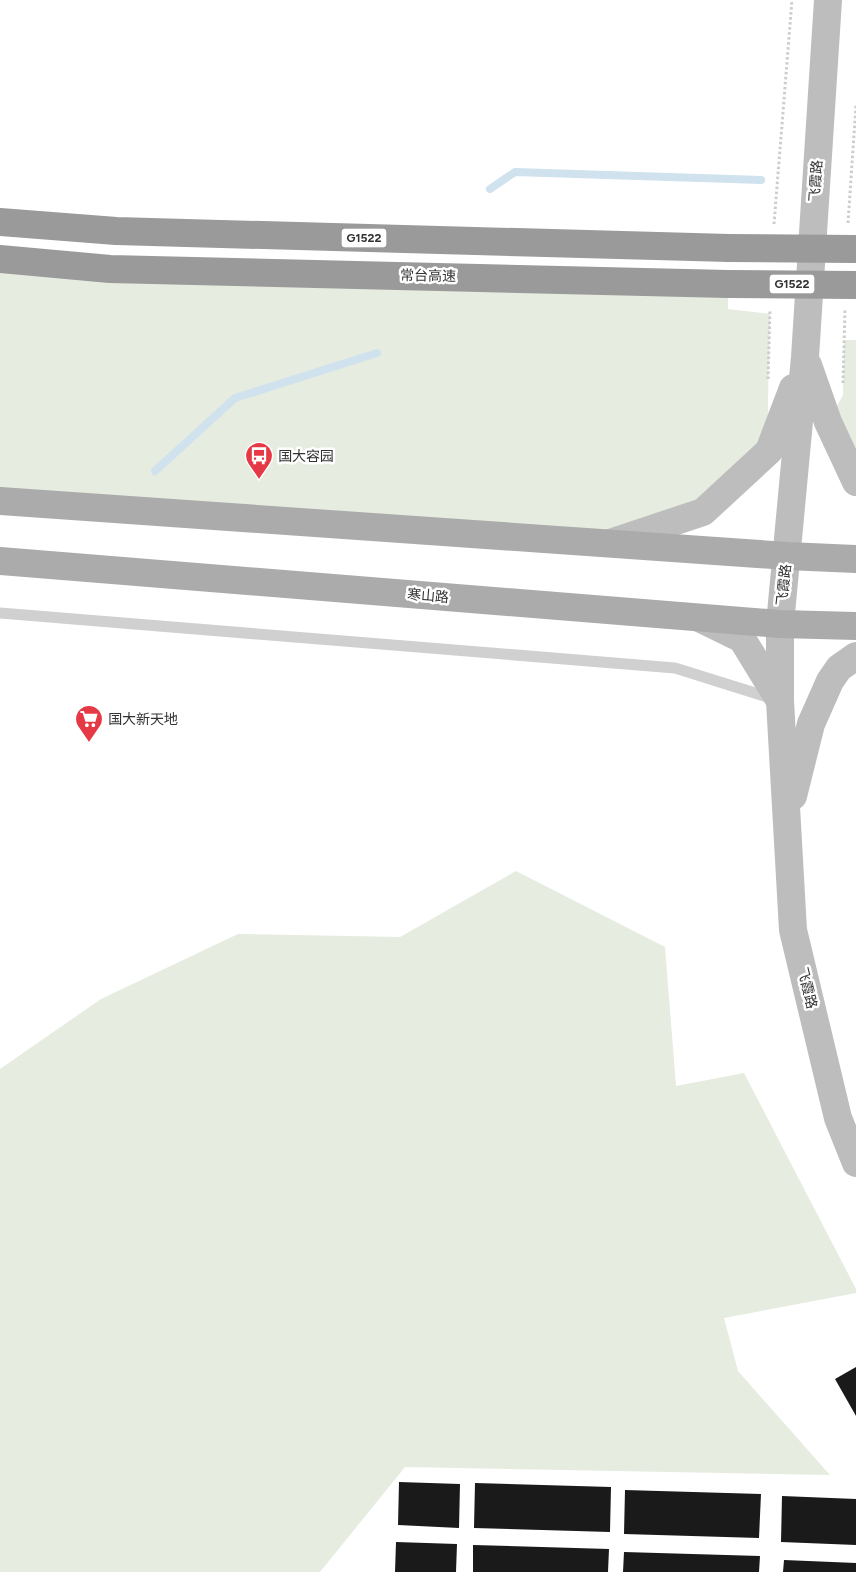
<svg xmlns="http://www.w3.org/2000/svg" width="856" height="1572" font-family="Figtree,'Noto Sans SC',sans-serif">
	<rect width="100%" height="100%" fill="#fff"/>
	<path fill="#e6ecdf" d="M0,259L728,284V309L770,314L768,399L769,451L703,512L610,543L0,501Z
		M844,340H856V482L828,422L843,395Z
		M516,871L665,947L676,1086L744,1073L856,1289V1293L724,1318L738,1371L830,1475L405,1467L320,1572H0V1069L101,999L238,934L400,937Z"/>
	<g fill="none" stroke-linecap="round" stroke-linejoin="round">
		<path stroke="#cfe2ee" stroke-width="8" d="M490,189L515,172L761,180
			M155,471L235,398L377,353"/>
	</g>
	<path fill="#1a1a1a" d="M856,1367V1416L835,1379Z
		M399,1482L460,1484L459,1528L398,1525Z
		M475,1483L611,1487L610,1532L474,1528Z
		M625,1490L761,1494L759,1538L624,1534Z
		M782,1496L856,1499V1545L781,1542Z
		M396,1542L457,1544L456,1572H395Z
		M473,1545L609,1549L608,1572H473Z
		M624,1552L760,1556L759,1572H623Z
		M784,1560L856,1563V1572H783Z"/>
	<g fill="none" stroke-linecap="round" stroke-linejoin="round">
		<path stroke="#cdcdcd" stroke-width="3" stroke-dasharray="2.5 2.5" stroke-linecap="butt" d="M848,223L856,105
			M774,224L792,0
			M768,379L770,310
			M843,383L845,309"/>
		<path stroke="#d0d0d0" stroke-width="11" d="M0,613L675,668L774,699"/>
		<path stroke="#bdbdbd" stroke-width="28" d="M828,0L805,357L780,624V701L793,930L838,1118L856,1163
			M808,365L828,422L856,482
			M610,543L703,512L769,451L793,388
			M699,618L742,639L780,701
			M793,796L811,724L830,681L839,668L856,656"/>
		<path stroke="#ababab" stroke-width="28" d="M0,501L787,556L856,559
			M0,561L780,624L856,626"/>
		<path stroke="#9a9a9a" stroke-width="28" d="M0,222L116,231L729,248
			M0,259L110,269L728,284"/>
		<path stroke="#9a9a9a" stroke-width="28" d="M729,248L856,249
			M728,284L856,285"/>
	</g>
	<defs>
		<symbol id="bus-pin" viewBox="-11 -11 22 30"><path d="M0 17L-7.5 6A9.5 9.5 0 1 1 7.5 6Z" fill="#e63946" stroke="#fff"/><path d="M-5-6H5V4H4V6H2V4H-2V6H-4V4H-5ZM-3.5-4V0h7V-4ZM-3.5 1.2v1.5H-2V1.2ZM2 1.2v1.5H3.5V1.2Z" fill="#fff"/></symbol>
		<symbol id="supermarket-pin" viewBox="-11 -11 22 30"><path d="M0 17L-7.5 6A9.5 9.5 0 1 1 7.5 6Z" fill="#e63946" stroke="#fff"/><path d="M-6-5.5h2.5l.6 2H6L4.5 2H-2.5L-4.4-4H-6ZM-1.5 3.2a1.3 1.3 0 1 0 .1 0ZM3 3.2a1.3 1.3 0 1 0 .1 0Z" fill="#fff"/></symbol>
	</defs>
	<g fill-rule="evenodd">
		<use href="#bus-pin" x="243" y="440" width="32" height="43"/>
		<use href="#supermarket-pin" x="73" y="703" width="32" height="43"/>
	</g>
	<g text-anchor="middle" dominant-baseline="central" stroke-width="5" stroke-linejoin="round" paint-order="stroke">
		<g fill="#fff" stroke="#707070" stroke-width="1">
			<rect x="341.5" y="228.5" width="45" height="19" rx="4"/>
			<rect x="769.5" y="274.5" width="45" height="19" rx="4"/>
		</g>
		<g font-size="12" font-weight="bold" fill="#333">
			<text x="364" y="238">G1522</text>
			<text x="792" y="284">G1522</text>
		</g>
		<g font-size="14" fill="#333" stroke="#fff">
			<text transform="translate(816 181) rotate(-86)">飞霞路</text>
			<text transform="translate(428 276) rotate(1)">常台高速</text>
			<text transform="translate(784 585) rotate(-84)">飞霞路</text>
			<text transform="translate(428 596) rotate(5)">寒山路</text>
			<text transform="translate(807 988) rotate(76)">飞霞路</text>
		</g>
		<g font-size="14" fill="#333" stroke="#fff" text-anchor="start">
			<text x="278" y="456">国大容园</text>
			<text x="108" y="719">国大新天地</text>
		</g>
	</g>
</svg>
